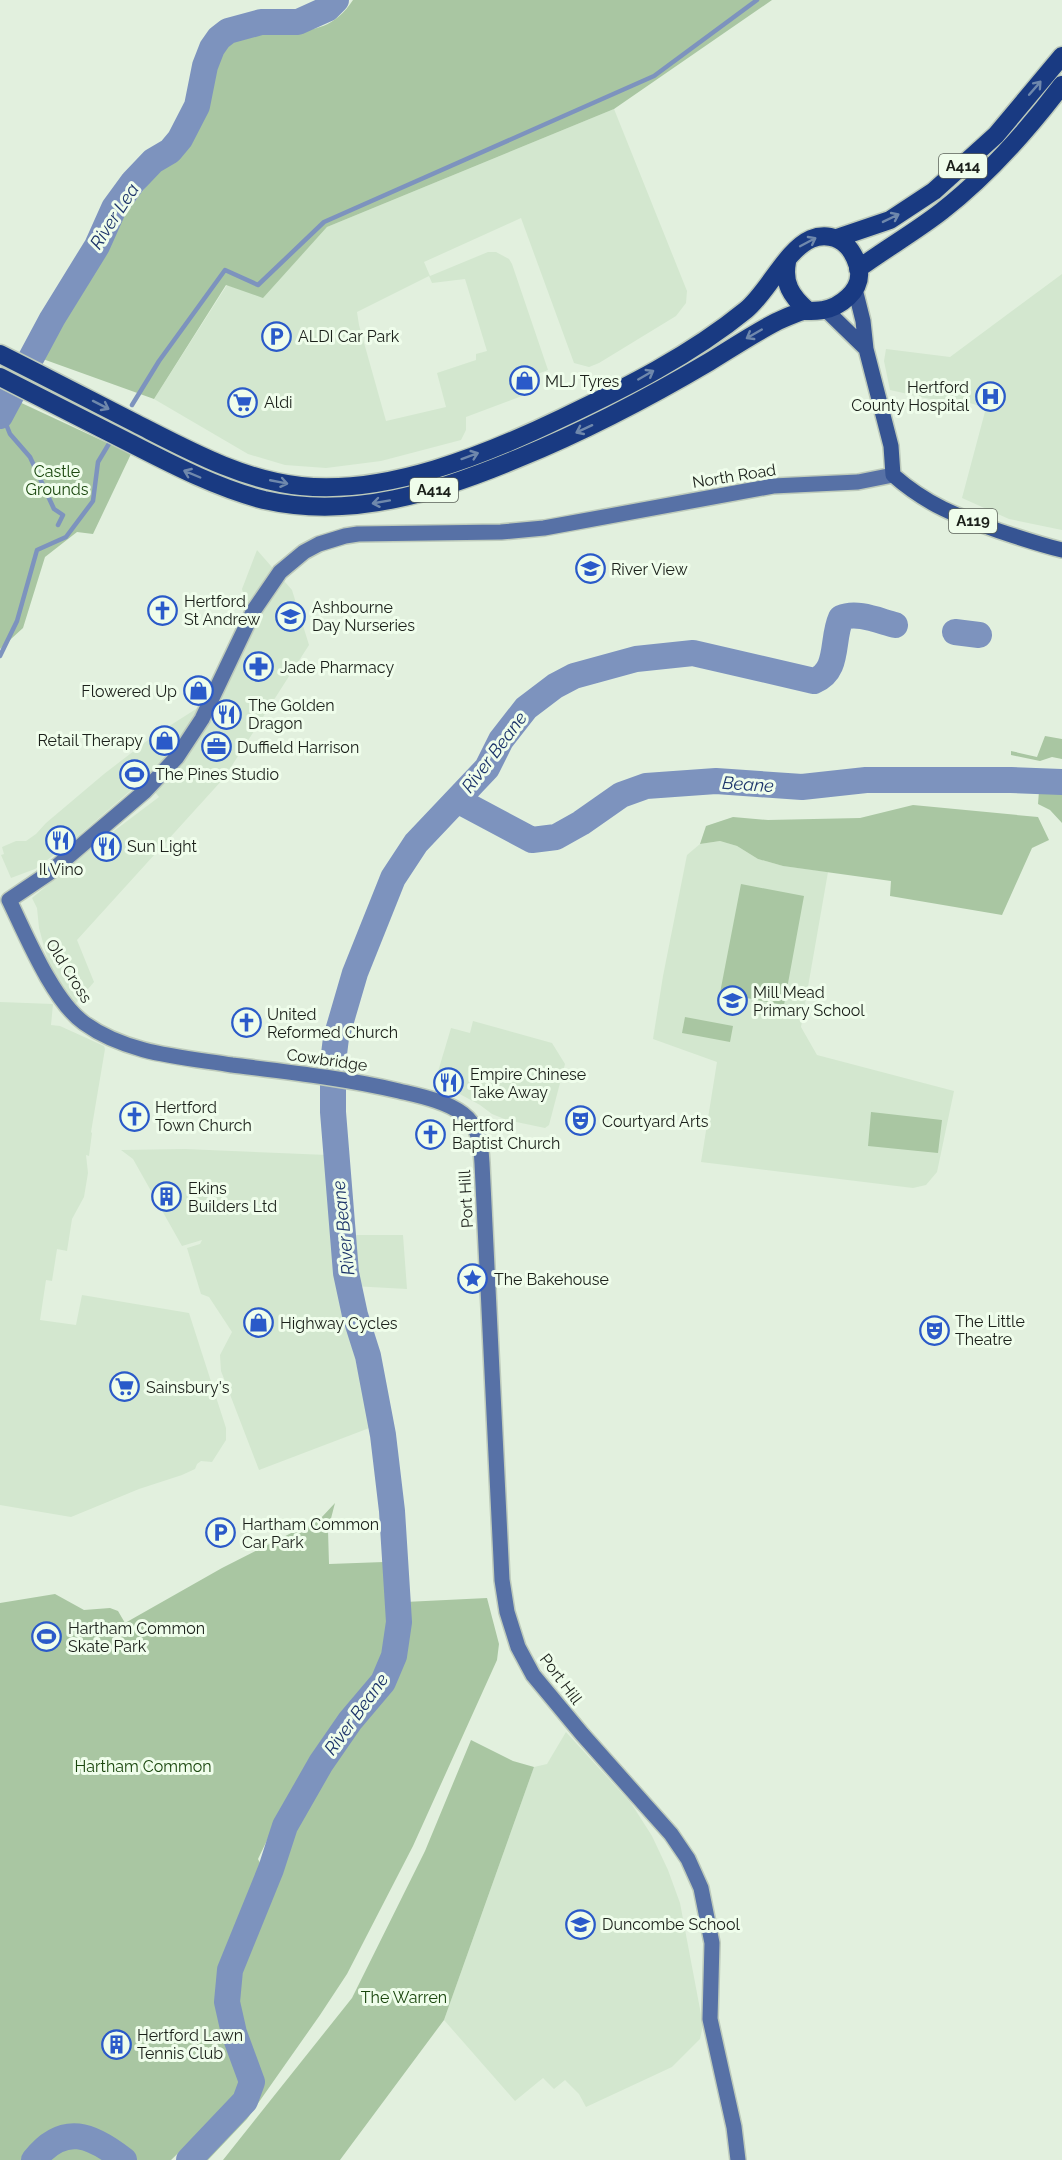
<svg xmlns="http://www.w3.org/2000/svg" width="1062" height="2160" font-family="Raleway,sans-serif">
	<rect width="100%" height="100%" fill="#e2f0de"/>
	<path fill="#d3e7cf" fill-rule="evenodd" d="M614,109L687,291L686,303L676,316L599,363L589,367L574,363L521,218L424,262L430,276L488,252H496L509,259L512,264L548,370L535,375L531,380L526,392L522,396L466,417V430L461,440L381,461L326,468L285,465L248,454L154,399L227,285L263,297L327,227ZM429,276L432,283L465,279L487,351L476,354V360L437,373L446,407L386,421L359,325L357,312Z
		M1062,274V530L1009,519L962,498L986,408L970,403H948L890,390L884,361L886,349L950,357Z
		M257,550L292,590L309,645L224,778L77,940L94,982L72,1008L56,980L48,961L39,928L37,908L32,898L98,843L159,797L144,779L70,843L35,869L11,878L1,855L4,854L2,847L16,841H26L36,834L46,823L104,774L152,737L196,709L247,609L242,589Z
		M720,841L737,846L758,859L783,866L828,872L801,1027L817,1055L954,1091L937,1172L926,1185L913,1188L701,1162L717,1062L653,1039L663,976L687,855L700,844Z
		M0,1002L53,1004L51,1025L60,1026L104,1046L105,1049L91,1132L92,1133L89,1156L86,1155L88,1173L84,1197L72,1219L67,1251L57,1249L52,1281L46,1280L40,1320L76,1325L82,1295L189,1313L226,1428V1440L212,1462L201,1461L197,1464L195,1469L182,1475L139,1489L71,1517L0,1505Z
		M473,1021L552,1043L565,1064L549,1125L545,1128L507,1120L492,1114L480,1105L456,1092L434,1085L451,1028L470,1033Z
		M185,1149L328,1155L333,1234L339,1294L372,1427L259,1470L221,1371L220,1355L232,1332L209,1297L201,1294L187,1248L200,1244L202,1240L182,1246L133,1159L121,1150Z
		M347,1235H403L407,1289L352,1286Z
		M566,1732L631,1803L652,1836L668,1870L680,1903L703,2025L700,2039L672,2067L586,2107L579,2094L565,2080L554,2089L543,2078L515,2101L444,2020L534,1767L547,1764Z"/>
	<path fill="#a9c6a2" d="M353,0H772L614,109L327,227L263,298L226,285L154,399L40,358C48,345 55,331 63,318C76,297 91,279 104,258C112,245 115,229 124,217C134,202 145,187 157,173C167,162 182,156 190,142C198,129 206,111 210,96C215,80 212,58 226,45C262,10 316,57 353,0Z
		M0,393L131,454L93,534L77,532L45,557L23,628L0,649Z
		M1045,736L1062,739V759L1052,757L1040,761L1011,755V751L1037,757Z
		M1039,791L1062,794V823L1050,810L1038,804Z
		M913,805L1038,817L1049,840L1032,848L1002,915L890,896L891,881L783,866L758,859L737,846L720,841L700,844L706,826L733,817L768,820L860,818Z
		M741,884L804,896L784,1005L720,993Z
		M685,1017L733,1026L730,1042L682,1033Z
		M871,1112L942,1120L938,1153L868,1146Z
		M335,1503L328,1530L329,1564L384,1562L388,1631L384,1651L376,1672L365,1691L339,1719L283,1807L258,1859L262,1867L220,1969L216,1996V2011L234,2056L243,2069L244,2084L199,2133L171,2160H132L98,2131L74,2127L55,2132L34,2143L23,2160H0V1603L55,1594L84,1610L110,1608L118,1611L125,1623L222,1568L321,1518Z
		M487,1598L499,1644L497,1660L413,1846L347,1974L320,2015L247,2119L208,2160H197L256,2092L259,2068L244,2032L237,2008L238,1982L246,1951L260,1923L294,1832L347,1737L379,1701L396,1676L406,1654L407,1636L405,1602Z
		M471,1740L513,1761L534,1767L444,2020L340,2160H223L352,1998L425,1851Z
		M65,2144L93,2147L108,2160H46L51,2153Z"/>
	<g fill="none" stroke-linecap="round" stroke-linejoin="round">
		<path stroke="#7d93be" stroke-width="4.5" d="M132,405L159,361L225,270L258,285L324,222L654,76L757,0
			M2,414L10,434L30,457L54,509L63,515L58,525
			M0,656L17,621L37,550L66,537L93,501L98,462L110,442"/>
		<path stroke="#7d93be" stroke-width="26" d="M0,416L52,319L97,246L114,208L133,182L153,161L170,151L180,139L197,106L205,66L212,48L219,38L228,31L261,22H298L327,9L336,0
			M955,632L979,635
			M457,800L532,840L556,837L581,823L621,795L646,786L716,781L802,787L866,780H1011L1062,782
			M34,2160C64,2122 92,2135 124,2160
			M189,2160L245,2101L252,2082L234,2033L227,2002L230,1970L271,1869L285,1826L321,1763L350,1721L383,1682L394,1656L399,1622L392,1511L383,1435L368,1356L355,1315L346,1273L333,1112V1062L336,1038L355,973L393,878L416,843L487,768L501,740L526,708L555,686L574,676L636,659L693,653L814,681C840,671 831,640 841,618C857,611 879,621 895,625"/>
		<defs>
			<path id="secondary" d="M9,900C26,935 53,1001 84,1023C127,1054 182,1057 232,1065C288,1072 344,1078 399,1091C420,1096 446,1101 463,1114C479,1126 481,1145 482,1163L502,1580L507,1612L518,1647L533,1675L582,1734L671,1834L688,1859L701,1888L712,1943L710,2019L734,2127L738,2160
				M9,900L49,873L144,792L177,757L202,719L254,610L280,572L304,552L319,544L345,536L358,534L501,532L544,528L773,486L858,482L893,475"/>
			<path id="primary" d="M855,289L863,321L866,349L891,446L893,475C927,505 957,516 999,531C1020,538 1041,545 1062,550
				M826,310L866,349"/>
			<path id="highway" d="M837,238L890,220L934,191L996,135L1062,56
				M787,262C783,283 791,296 807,310
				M858,269C885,249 915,232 942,211C987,176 1027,131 1062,85
				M0,354C46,377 92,401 139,425C190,451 243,480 301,486C387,495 485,455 562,418C625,388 691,355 746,310C768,292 786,250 811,239C823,234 838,236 847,246C853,252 858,263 859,272C861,291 840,307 823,310C819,311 807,311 803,311C795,313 785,318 776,322C753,334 732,348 709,362C648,398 585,431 519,458C438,492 352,520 264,500C217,488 173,465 130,443C87,421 43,399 0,377"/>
		</defs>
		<use href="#secondary" stroke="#becbbb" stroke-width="18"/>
		<use href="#primary" stroke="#becbbb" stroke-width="18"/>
		<use href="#highway" stroke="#becbbb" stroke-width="21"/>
		<use href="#secondary" stroke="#5771a6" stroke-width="15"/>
		<use href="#primary" stroke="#365493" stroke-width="15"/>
		<use href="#highway" stroke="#193a82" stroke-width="18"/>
	</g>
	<defs><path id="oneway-shaft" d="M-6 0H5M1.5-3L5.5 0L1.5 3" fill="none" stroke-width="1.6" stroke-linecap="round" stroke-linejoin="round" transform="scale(1.5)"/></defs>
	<g stroke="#6f88ac">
		<use href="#oneway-shaft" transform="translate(1035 88) rotate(-49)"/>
		<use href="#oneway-shaft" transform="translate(891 218) rotate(-26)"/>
		<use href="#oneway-shaft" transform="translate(808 242) rotate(-28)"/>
		<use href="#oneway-shaft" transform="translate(754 334) rotate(150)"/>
		<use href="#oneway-shaft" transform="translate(646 375) rotate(-30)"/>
		<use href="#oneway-shaft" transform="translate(101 405) rotate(27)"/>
		<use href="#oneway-shaft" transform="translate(584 429) rotate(155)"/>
		<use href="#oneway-shaft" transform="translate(470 456) rotate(-20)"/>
		<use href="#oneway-shaft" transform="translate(192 474) rotate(-157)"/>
		<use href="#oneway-shaft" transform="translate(279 482) rotate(11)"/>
		<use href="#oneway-shaft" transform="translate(381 502) rotate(170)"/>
	</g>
	<defs>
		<symbol id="parking-ring" viewBox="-11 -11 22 22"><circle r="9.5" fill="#effdeb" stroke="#2a5ac9" stroke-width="1.5"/><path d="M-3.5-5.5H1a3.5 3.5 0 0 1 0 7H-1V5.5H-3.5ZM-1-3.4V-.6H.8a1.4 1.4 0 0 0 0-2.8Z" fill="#2a5ac9"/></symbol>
		<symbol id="shop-ring" viewBox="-11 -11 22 22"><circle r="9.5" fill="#effdeb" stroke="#2a5ac9" stroke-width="1.5"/><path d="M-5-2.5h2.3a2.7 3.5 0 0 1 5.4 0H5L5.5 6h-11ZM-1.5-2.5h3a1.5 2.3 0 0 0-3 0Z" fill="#2a5ac9"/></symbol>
		<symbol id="hospital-ring" viewBox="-11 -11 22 22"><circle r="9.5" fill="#effdeb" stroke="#2a5ac9" stroke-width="1.5"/><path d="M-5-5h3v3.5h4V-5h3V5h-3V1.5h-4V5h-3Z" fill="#2a5ac9"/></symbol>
		<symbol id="supermarket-ring" viewBox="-11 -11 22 22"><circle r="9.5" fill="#effdeb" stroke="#2a5ac9" stroke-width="1.5"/><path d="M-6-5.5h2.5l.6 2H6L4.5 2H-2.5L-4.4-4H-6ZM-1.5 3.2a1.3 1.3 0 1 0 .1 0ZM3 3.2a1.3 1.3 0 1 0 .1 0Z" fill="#2a5ac9"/></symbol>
		<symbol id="school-ring" viewBox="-11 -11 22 22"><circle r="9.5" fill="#effdeb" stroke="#2a5ac9" stroke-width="1.5"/><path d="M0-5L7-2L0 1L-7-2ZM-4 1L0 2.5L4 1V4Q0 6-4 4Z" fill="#2a5ac9"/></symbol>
		<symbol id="church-ring" viewBox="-11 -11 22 22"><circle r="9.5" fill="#effdeb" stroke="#2a5ac9" stroke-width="1.5"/><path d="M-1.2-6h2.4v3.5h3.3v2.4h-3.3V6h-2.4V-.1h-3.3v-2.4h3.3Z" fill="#2a5ac9"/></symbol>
		<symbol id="pharmacy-ring" viewBox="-11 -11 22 22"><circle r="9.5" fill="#effdeb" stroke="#2a5ac9" stroke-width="1.5"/><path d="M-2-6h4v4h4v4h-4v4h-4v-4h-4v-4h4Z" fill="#2a5ac9"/></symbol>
		<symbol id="restaurant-ring" viewBox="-11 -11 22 22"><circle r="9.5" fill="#effdeb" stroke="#2a5ac9" stroke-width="1.5"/><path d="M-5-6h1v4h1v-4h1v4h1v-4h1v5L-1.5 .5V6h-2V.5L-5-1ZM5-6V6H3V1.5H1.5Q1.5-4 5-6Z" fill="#2a5ac9"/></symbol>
		<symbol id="office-ring" viewBox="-11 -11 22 22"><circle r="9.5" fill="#effdeb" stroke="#2a5ac9" stroke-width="1.5"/><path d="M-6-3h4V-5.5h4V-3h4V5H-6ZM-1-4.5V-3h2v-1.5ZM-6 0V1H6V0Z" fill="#2a5ac9"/></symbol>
		<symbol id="stadium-ring" viewBox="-11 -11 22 22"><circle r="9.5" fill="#effdeb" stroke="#2a5ac9" stroke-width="1.5"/><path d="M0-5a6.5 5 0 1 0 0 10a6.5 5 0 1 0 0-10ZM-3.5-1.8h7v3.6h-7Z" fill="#2a5ac9"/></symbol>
		<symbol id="theatre-ring" viewBox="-11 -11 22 22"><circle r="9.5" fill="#effdeb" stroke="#2a5ac9" stroke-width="1.5"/><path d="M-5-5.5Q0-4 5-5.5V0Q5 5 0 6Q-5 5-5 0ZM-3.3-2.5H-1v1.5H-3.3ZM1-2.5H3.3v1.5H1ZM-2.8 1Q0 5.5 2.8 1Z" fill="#2a5ac9"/></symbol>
		<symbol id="building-ring" viewBox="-11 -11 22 22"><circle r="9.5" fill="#effdeb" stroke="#2a5ac9" stroke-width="1.5"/><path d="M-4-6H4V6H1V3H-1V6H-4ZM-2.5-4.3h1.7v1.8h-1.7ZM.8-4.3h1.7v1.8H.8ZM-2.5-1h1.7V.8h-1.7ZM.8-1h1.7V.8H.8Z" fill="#2a5ac9"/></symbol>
		<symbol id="sight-ring" viewBox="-11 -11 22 22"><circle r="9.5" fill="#effdeb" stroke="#2a5ac9" stroke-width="1.5"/><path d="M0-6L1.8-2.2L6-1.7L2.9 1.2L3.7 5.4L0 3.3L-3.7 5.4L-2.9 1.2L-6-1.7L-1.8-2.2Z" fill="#2a5ac9"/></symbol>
	</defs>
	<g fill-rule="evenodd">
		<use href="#parking-ring" x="260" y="320" width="33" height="33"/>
		<use href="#shop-ring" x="508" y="364" width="33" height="33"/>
		<use href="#hospital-ring" x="974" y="380" width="33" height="33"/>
		<use href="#supermarket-ring" x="226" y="386" width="33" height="33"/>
		<use href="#school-ring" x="574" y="552" width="33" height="33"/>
		<use href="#church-ring" x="146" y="594" width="33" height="33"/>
		<use href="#school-ring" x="274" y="600" width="33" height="33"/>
		<use href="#pharmacy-ring" x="242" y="650" width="33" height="33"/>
		<use href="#shop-ring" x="182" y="674" width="33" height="33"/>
		<use href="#restaurant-ring" x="210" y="698" width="33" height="33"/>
		<use href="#shop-ring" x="148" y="724" width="33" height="33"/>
		<use href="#office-ring" x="200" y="730" width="33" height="33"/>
		<use href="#stadium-ring" x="118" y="758" width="33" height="33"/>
		<use href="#restaurant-ring" x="44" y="824" width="33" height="33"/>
		<use href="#restaurant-ring" x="90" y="830" width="33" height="33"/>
		<use href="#school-ring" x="716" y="984" width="33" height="33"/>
		<use href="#church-ring" x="230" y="1006" width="33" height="33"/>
		<use href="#restaurant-ring" x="432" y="1066" width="33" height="33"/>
		<use href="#church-ring" x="118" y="1100" width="33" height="33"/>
		<use href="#theatre-ring" x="564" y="1104" width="33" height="33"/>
		<use href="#church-ring" x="414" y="1118" width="33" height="33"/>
		<use href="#building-ring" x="150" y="1180" width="33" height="33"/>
		<use href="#sight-ring" x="456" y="1262" width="33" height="33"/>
		<use href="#shop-ring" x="242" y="1306" width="33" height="33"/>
		<use href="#theatre-ring" x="918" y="1314" width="33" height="33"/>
		<use href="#supermarket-ring" x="108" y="1370" width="33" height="33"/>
		<use href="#parking-ring" x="204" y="1516" width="33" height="33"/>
		<use href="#stadium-ring" x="30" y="1620" width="33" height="33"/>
		<use href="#school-ring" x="564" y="1908" width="33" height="33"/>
		<use href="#building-ring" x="100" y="2028" width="33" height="33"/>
	</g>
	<g text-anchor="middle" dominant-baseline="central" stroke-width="6" stroke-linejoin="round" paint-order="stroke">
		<g fill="#effdeb" stroke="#5b6259" stroke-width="1.5">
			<rect x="939" y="154" width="48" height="24" rx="4.5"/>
			<rect x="410" y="478" width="48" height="24" rx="4.5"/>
			<rect x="949" y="509" width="48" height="24" rx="4.5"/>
		</g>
		<g font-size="15" font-weight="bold" fill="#1b201a">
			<text x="963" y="166">A414</text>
			<text x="434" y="490">A414</text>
			<text x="973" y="521">A119</text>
		</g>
		<g font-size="16" fill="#1b201a" stroke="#effdeb" text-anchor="start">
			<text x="298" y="336">ALDI Car Park</text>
			<text x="545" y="381">MLJ Tyres</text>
			<text x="969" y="387" text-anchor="end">Hertford<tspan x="969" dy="18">County Hospital</tspan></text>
			<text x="264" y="402">Aldi</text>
			<text x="611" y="569">River View</text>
			<text x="184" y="601">Hertford<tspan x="184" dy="18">St Andrew</tspan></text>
			<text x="312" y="607">Ashbourne<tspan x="312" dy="18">Day Nurseries</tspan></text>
			<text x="280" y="667">Jade Pharmacy</text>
			<text x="177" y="691" text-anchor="end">Flowered Up</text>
			<text x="248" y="705">The Golden<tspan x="248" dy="18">Dragon</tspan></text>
			<text x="143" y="740" text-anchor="end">Retail Therapy</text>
			<text x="237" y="747">Duffield Harrison</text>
			<text x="155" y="774">The Pines Studio</text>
			<text x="127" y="846">Sun Light</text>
			<text x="61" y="869" text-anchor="middle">Il Vino</text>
			<text x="753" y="992">Mill Mead<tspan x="753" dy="18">Primary School</tspan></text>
			<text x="267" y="1014">United<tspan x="267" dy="18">Reformed Church</tspan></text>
			<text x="470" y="1074">Empire Chinese<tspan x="470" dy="18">Take Away</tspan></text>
			<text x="155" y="1107">Hertford<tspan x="155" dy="18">Town Church</tspan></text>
			<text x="602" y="1121">Courtyard Arts</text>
			<text x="452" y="1125">Hertford<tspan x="452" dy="18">Baptist Church</tspan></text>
			<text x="188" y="1188">Ekins<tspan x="188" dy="18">Builders Ltd</tspan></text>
			<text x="494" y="1279">The Bakehouse</text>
			<text x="955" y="1321">The Little<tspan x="955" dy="18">Theatre</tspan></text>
			<text x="280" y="1323">Highway Cycles</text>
			<text x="146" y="1387">Sainsbury's</text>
			<text x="242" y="1524">Hartham Common<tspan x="242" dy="18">Car Park</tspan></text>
			<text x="68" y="1628">Hartham Common<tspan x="68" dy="18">Skate Park</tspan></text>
			<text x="602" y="1924">Duncombe School</text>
			<text x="137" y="2035">Hertford Lawn<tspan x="137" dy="18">Tennis Club</tspan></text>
		</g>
		<g font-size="16" fill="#19460d" stroke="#effdeb">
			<text x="57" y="471">Castle<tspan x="57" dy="18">Grounds</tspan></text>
			<text x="143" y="1766">Hartham Common</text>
			<text x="404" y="1997">The Warren</text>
		</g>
		<g font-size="16" fill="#1b201a" stroke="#effdeb">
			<text transform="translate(734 476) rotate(-9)">North Road</text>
			<text transform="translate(69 971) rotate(58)">Old Cross</text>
			<text transform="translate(327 1060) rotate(8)">Cowbridge</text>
			<text transform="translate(466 1199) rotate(-93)">Port Hill</text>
			<text transform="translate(561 1679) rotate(53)">Port Hill</text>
		</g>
		<g font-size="18" font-style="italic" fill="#1b3369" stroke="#effdeb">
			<text transform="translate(114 216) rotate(-57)">River Lea</text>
			<text transform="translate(494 752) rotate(-53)">River Beane</text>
			<text transform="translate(748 784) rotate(4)">Beane</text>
			<text transform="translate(343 1228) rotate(-96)">River Beane</text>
			<text transform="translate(356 1714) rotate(-54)">River Beane</text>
		</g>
	</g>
</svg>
